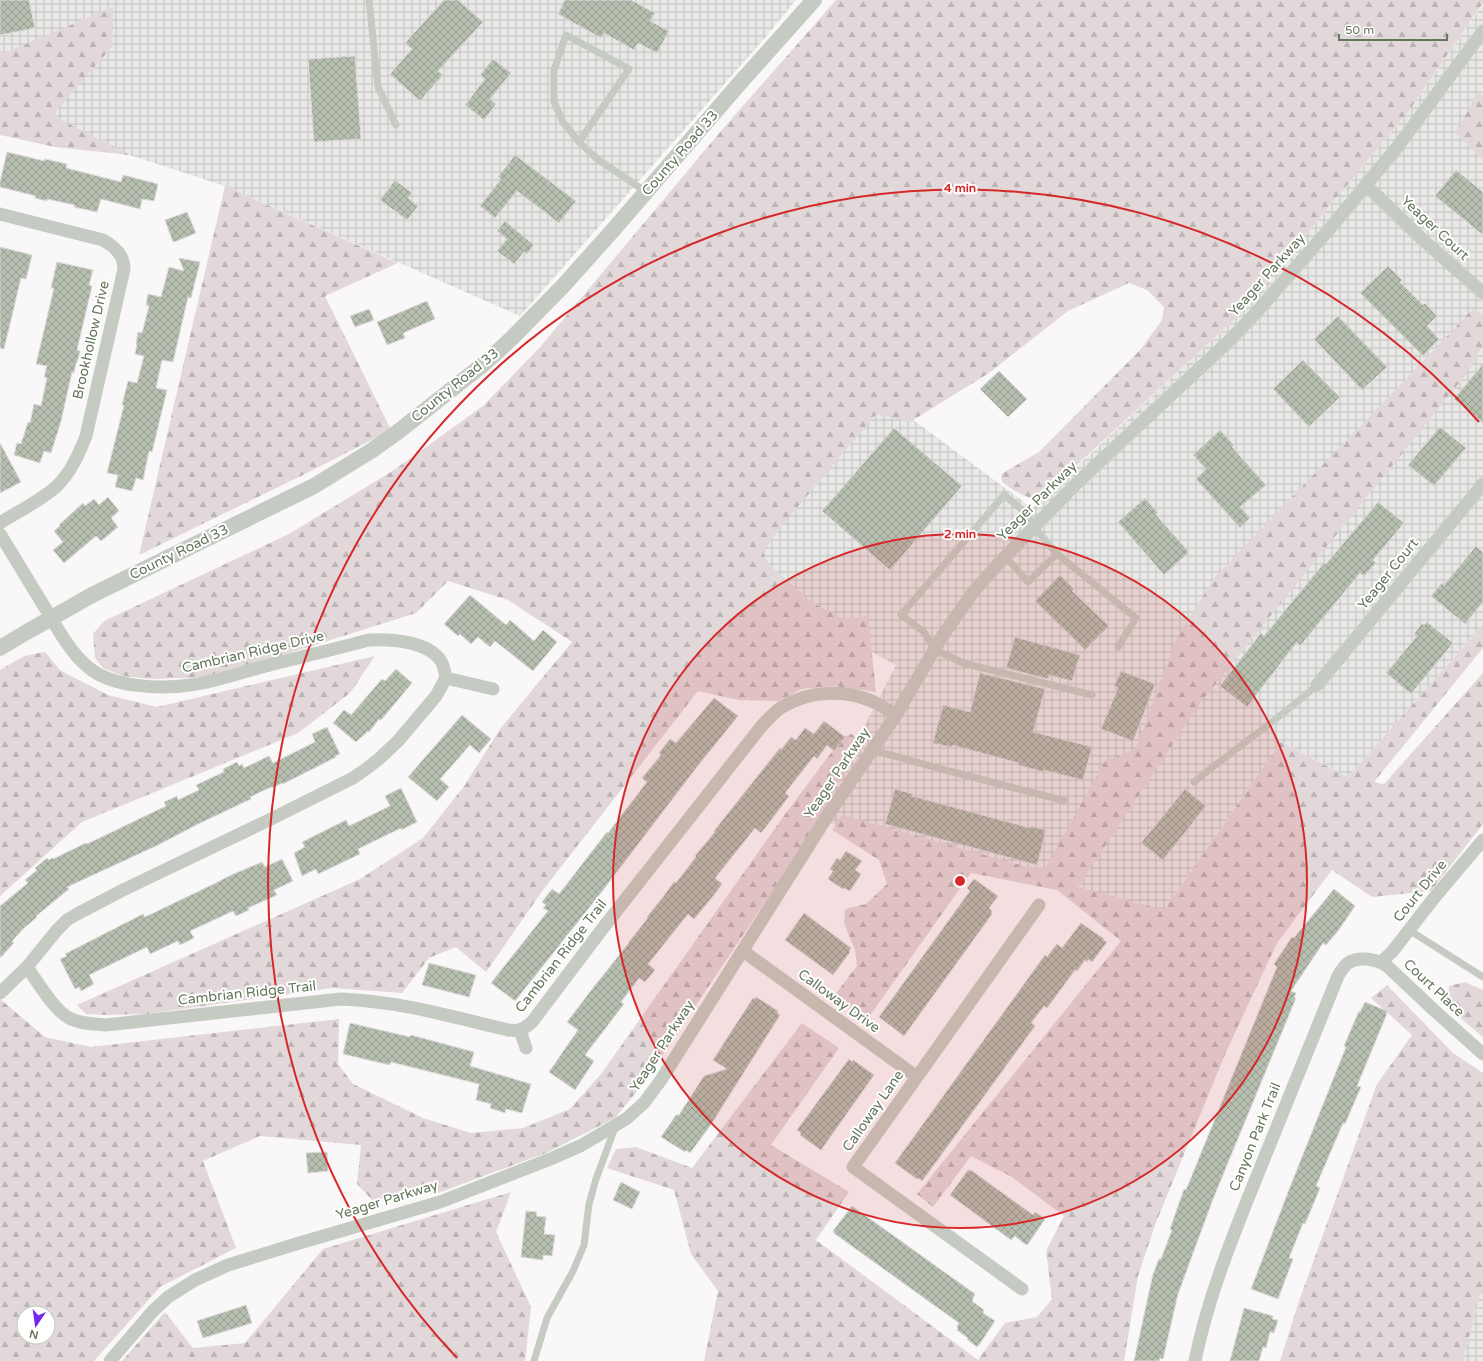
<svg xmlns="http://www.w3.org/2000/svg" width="1483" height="1361" font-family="'Varela Round',sans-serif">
	<defs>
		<pattern id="industrial-grid" width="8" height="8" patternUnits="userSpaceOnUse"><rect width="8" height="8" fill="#e9e8e7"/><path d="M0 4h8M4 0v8" fill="none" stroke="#c0c1be"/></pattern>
		<pattern id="forest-firs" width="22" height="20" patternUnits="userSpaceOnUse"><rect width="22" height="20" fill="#e2d8da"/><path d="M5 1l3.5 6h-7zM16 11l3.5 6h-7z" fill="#bbb4b4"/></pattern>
		<pattern id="building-cross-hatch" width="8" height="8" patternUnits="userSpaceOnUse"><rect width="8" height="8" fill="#b6beb0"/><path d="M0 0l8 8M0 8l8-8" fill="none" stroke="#989f92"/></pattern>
	</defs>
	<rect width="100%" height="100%" fill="#faf7f9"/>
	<path fill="url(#industrial-grid)" d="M0,0H796L764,39L520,316L225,186L0,113Z
		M1483,4V625L1348,777L1281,742L1164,910L816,820L896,665L736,578L877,393L1032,508L1236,318L1408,112Z
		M1480,1293L1483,1294V1361H1463Z"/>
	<path fill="url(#forest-firs)" fill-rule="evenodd" d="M836,0H1483V3L1408,112L1236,318L1039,500C1024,497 1014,491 1002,482L1001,474L1039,452L1141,349L1162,320L1164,307L1147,290L1129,283L1068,311L989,373L910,422L876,414L779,529L763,552L769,565L812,602L843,619L868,616L876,692L834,686L802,689L778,701L739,700L698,691L543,890L486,972L456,947L429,958L402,993L332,988L146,1014L105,1015L86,1014L77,1005L360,879L423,838L465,785L500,729L572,642L508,600L448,581L416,613L214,677L152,679L122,676L103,668L95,658L93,634L104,621L289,534L394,470L483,406L541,346L721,131Z
		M113,7L112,47L66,99L53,116L130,155L55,147L0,135V52L9,51Z
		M1478,92L1483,96V160L1455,133Z
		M225,186L398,263L325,296L391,430L303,475L139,555Z
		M1473,309L1483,314V345L1468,372L1200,703L1078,887L1164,910L1281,742L1348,777L1483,625V648L1374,782L1384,784L1483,673V824L1431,891L1372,897L1332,870L1277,943L1226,1052L1155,1225L1138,1276L1124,1361H704L718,1291L691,1254L674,1190L607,1168L616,1149L636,1147L692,1168L802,1023L839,1048L771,1145L849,1192L816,1240L978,1360L1005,1323L1037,1317L1052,1299L1046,1251L1064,1216L1012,1177L971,1156L933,1207L917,1194L1121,941L1057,890L971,873L866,1021L833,997L857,966L855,950L844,923L845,909L866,904L887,884L879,860L832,830L842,815L1028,867H1046L1105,761L1136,749L1177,637L1215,577Z
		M45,652L61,671L108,695L157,707L375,656L350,693L298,733L82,822L0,896V670L24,656Z
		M852,734L860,743L813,831L643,1084L615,1118L546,1153L438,1193L372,1200L357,1184L361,1145L260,1136L203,1161L236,1248L160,1287L94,1361H0V999L45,1037L91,1047L339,1019L338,1064L353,1084L423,1118L471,1133L523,1128L570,1109L601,1074L786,813L843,737ZM24,1313H48V1337H24Z
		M1465,982L1483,990V1037L1447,1007L1449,986Z
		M1387,985L1453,1053L1483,1073V1294H1480L1463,1361H1280L1298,1304L1377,1084L1412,1035L1371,998Z
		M511,1192L496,1232L531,1307L525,1361H122L165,1312L193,1348L245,1343L323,1249Z"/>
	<path fill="url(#building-cross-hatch)" stroke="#dcd9db" d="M0,0H29L35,28L0,35Z
		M444,0H458L483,22L438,71L443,75L420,101L390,74L412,49L405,43Z
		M565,0H631L655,13L650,21L669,31L657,53L638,43L634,50L604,33L601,38L558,14Z
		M355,56L361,139L314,142L308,59Z
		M493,59L511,73L490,99L496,104L484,120L465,105L485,79L480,75Z
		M7,152L44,161L45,159L67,164L66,168L121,182L123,175L158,184L154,201L142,199L140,209L101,199L97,212L74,207L75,205L47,199V201L35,198L36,196L0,187V182Z
		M515,155L576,201L559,223L517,191L495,218L480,206L501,179L498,177Z
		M1456,170L1483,192V235L1435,196Z
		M395,180L412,193L408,198L418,206L407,220L380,200Z
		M187,212L196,233L174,242H173L165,220Z
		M505,221L534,245L527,254L524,252L514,264L497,251L507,239L497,231Z
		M0,247L32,255L26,279L21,278L4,349L0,348Z
		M179,258L200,262L191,298L188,297L173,362L162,360L156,388L167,390L152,452L149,451L143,480L136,478L132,491L115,487L118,475L107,473L124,405H122L128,381L137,383L144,356L135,354L137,344H136L138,332L142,333L149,306L146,305L148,294L161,297L169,267L184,271Z
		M57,262L93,270L89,285L92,286L77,350L80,351L77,363H76L74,373L72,372L61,421L51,453L44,451L40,463L14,455L17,443L21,444L28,422L30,423L34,404L41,406L47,378L44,377L47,366L36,364L54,288H51Z
		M1388,266L1402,280L1400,282L1423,305L1425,303L1437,316L1427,326L1439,339L1423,356L1360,293Z
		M427,301L435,319L403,333L405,338L387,345L377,322Z
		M369,309L374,320L355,327L350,316Z
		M1338,316L1387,367L1362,390L1314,339Z
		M1303,360L1340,397L1309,427L1273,389Z
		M1483,364V423L1454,399Z
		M999,371L1027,399L1008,417L980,389Z
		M1440,427L1466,448L1434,486L1408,465Z
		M894,428L962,486L890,570L822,511Z
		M1220,430L1234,445L1232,447L1266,485L1240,507L1250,518L1240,528L1196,479L1206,469L1193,455Z
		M0,443L21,482L0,493Z
		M108,497L119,511L111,518L118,527L101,541L96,536L64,563L53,550L63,542L54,531L60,526L59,525L83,503L85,506L94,499L99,505Z
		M1145,498L1158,513L1156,515L1189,552L1164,575L1118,522Z
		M1378,502L1404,523L1373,560L1376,563L1364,576L1360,573L1300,646L1297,642L1247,707L1220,686L1261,633L1264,636L1324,563L1326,564Z
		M1476,546L1483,552V602L1465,624L1431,596L1442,583L1444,585Z
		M1060,575L1074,589L1072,591L1109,626L1085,650L1035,601Z
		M470,595L506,625L510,620L534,641L543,630L557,642L533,671L495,641L490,647L478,637L471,644L460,634L458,636L444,624Z
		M1427,622L1453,643L1411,694L1386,673L1417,636L1414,634L1422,623L1424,625Z
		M1015,637L1080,655L1072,681L1049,675L1048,679L1006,668Z
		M396,669L412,683L381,720L379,719L369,732L368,731L356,742L333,723L344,710L351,715L382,679L385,681Z
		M1121,671L1155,684L1133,741L1101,729L1118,688L1114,686Z
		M980,673L1045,689L1033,732L1092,747L1083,780L1044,770V772L1018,765L1019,763L952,745L951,747L933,743L943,705L970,712Z
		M714,698L738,716L696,768L600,894L515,1001L491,983L548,911L543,908L546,905L542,902L552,889L559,894L607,832L608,833L647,782L642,778L661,755L659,753L670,739L676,743Z
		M462,715L491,739L479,753L470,745L440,779L449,787L437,801L408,777Z
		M824,721L845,737L834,751L827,745L817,759L814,756L785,793L789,796L768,824L761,833L755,828L715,878L722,884L713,896L694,919L688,914L648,964L655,970L645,982L639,978L621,1002L624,1004L585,1055L594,1061L575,1090L549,1072L578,1030L567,1022L596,984L629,943H628L648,918L647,917L663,897L674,882L676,883L696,857L695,856L715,832L714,831L780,748L781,750L791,737L796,740L805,728L814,734Z
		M327,727L340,754L335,756L336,757L283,784L282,783L272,788L271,787L250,797L251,799L198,824L158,845L67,887L69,889L36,916L37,917L24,928L12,941L14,943L0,958V906L28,883L25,880L37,870L35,868L47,858L49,860L52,858L53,859L86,843L87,844L166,806L164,802L177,796L178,800L199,790L196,785L224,772L223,769L237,762L239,766L242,764L244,768L269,756L273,763L315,742L312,734Z
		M401,788L417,822L401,830V828L358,849L360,854L318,874L316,869L302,876L294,853L305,847L302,842L346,820L349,826L390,806L385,796Z
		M895,789L913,794L912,796L1030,828V826L1046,830L1037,865L885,824Z
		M1185,789L1206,806L1163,860L1141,843Z
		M846,851L862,861L855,870L861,874L850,891L844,888L843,889L828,879L833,871L830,869L837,858L840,860Z
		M282,859L293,881L274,890L277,895L248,908L249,910L236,916L233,911L190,931L194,938L180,945L178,941L150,954L147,947L89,975L94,984L81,991L79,987L75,989L60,959L67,956L65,954L143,914L145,917L218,882L229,876L262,862L265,867Z
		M974,879L998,896L989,908L992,911L991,913L992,914L904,1036L879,1017L962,902L970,891L967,888Z
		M1334,889L1355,906L1338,931L1326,945L1323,943L1291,991L1296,993L1294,998H1296L1213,1199L1178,1294L1163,1359L1160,1358L1159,1361H1134L1153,1274L1159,1259H1161L1172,1230L1170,1229L1184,1189L1186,1190L1277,967L1274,964L1292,937L1294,938Z
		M804,913L851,948L849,952H850L833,975L785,940Z
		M1081,923L1104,939L1103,940L1107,942L1092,962L1088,959L1087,962L1085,960L1077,971L1075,970L1047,1008L1044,1006L1031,1023L1035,1026L936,1162L922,1181L918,1178L917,1179L895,1163L1045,955L1047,957L1057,944L1062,948Z
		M429,963L476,975L469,997L422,985Z
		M756,997L778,1011L777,1013L780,1015L710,1126L690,1153L686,1150L685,1152L661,1137L676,1115H679L704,1076L727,1069L713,1060L753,998L755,999Z
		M1365,1002L1387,1011L1386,1016L1357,1086L1361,1087L1345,1124L1343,1123L1316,1186L1320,1188L1305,1224L1303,1223L1289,1258L1293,1259L1278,1299L1251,1289L1290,1187L1346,1047L1344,1046L1359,1011L1360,1012Z
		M350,1023L410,1037L411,1035L474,1052L470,1066L531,1084L522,1113L506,1109L505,1113L490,1108L491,1104L476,1100L479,1084L391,1062L390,1065L343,1054Z
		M849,1059L852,1062L853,1060L874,1075L821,1150L800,1135L801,1133L797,1130Z
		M327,1152L328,1171L308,1173L306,1153Z
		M968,1170L972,1171L1033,1215L1035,1212L1045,1219L1028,1244L1026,1245L1015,1236L1011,1240L950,1195Z
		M621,1182L640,1192L632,1209L613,1200Z
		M852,1206L975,1294L972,1301L984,1310L983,1313L995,1321L979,1345H978L977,1347L967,1339L968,1338L957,1330L958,1329L957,1327L959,1323L835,1234L833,1231Z
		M526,1211L537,1212L536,1216L546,1217L544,1234L555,1235L552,1256L543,1255V1260L521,1257Z
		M246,1305L252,1323L203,1338L197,1321Z
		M1244,1308L1273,1316L1272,1319L1278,1320L1274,1333L1270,1332L1266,1348L1263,1347L1259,1361H1230Z"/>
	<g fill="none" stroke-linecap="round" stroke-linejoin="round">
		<path stroke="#c5cbc2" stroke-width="7" d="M369,0L378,87L396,125
			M579,142L629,69L566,35L554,70V102L563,122L579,142L596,158L646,192
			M1057,554L1136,618L1118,647
			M1005,556L1028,582L1057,554L1034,527L1026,513L1004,495L901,615L924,632L934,649L963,663L1092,695
			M872,750L949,771L1065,801
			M1194,782C1234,749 1278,720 1317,685
			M1409,930L1483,977
			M534,1361L547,1318L573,1271L584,1245L589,1204L596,1179L616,1125"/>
		<path stroke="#c5cbc2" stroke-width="13" d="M1366,185L1422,239L1483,293
			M0,214L103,240C115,247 124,255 124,269L86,436C79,454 71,472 57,486C42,500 17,512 0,523
			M0,534C16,560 32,586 47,611C59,631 70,652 88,667C112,688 161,689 190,685C216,682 241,672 266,666C301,657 335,649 369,640C391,639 428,641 441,661C444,666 445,672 446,678
			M1317,685L1483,484
			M493,689L446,678L436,696L398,741L380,758L366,769L353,778L271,819L123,890L77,914L67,920L57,930L27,967C38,982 54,1011 71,1019C82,1024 94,1024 106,1025L341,999C398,1001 453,1017 508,1030C519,1032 524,1029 532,1022L603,928L760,728C767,720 774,712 782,707C810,690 846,689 874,702C882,706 889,711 896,715
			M743,951L917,1077
			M1381,962L1392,952L1434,898L1483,840
			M0,993L27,967
			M520,1030L526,1048
			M1022,1289L853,1167L1039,905
			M110,1361L152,1312L168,1297L195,1280L228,1265L296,1244L440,1202L553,1158L582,1145L626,1119L644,1103L661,1080L830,812L896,715L943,635L974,591L998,564L1078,482L1229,341L1255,314L1332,226L1399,145L1483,31
			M1195,1361C1207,1301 1230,1243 1253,1186C1281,1116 1309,1046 1338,976C1341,971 1344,966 1348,963C1359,956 1377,959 1387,966L1436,1012L1483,1054"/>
		<path stroke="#c5cbc2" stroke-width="16" d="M0,648L25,633L92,595L314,486L371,451L399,431L485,363L512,338L563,286L614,229L739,84L814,0"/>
	</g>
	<circle cx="960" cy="881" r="347" fill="#d62828" fill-opacity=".12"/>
	<g fill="none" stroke="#d62828" stroke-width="2">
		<circle cx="960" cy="881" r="347"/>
		<path d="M457 1358A693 693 0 1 1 1479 422"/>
	</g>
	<g text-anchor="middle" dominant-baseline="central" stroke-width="4" stroke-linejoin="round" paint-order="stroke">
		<g font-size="14" fill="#65775b" stroke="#fff">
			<text transform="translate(680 153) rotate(-49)">County Road 33</text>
			<text transform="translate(1435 228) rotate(43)">Yeager Court</text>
			<text transform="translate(1267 275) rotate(-48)">Yeager Parkway</text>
			<text transform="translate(91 340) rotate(-77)">Brookhollow Drive</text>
			<text transform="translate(455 385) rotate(-39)">County Road 33</text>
			<text transform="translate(1037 501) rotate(-45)">Yeager Parkway</text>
			<text transform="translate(179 552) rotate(-26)">County Road 33</text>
			<text transform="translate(1388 574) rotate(-51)">Yeager Court</text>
			<text transform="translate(253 652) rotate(-13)">Cambrian Ridge Drive</text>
			<text transform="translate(837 773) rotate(-56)">Yeager Parkway</text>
			<text transform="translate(1420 891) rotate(-51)">Court Drive</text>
			<text transform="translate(561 956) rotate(-52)">Cambrian Ridge Trail</text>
			<text transform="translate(1434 988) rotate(43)">Court Place</text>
			<text transform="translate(247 993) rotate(-6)">Cambrian Ridge Trail</text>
			<text transform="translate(839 1001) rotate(36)">Calloway Drive</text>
			<text transform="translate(662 1046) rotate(-57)">Yeager Parkway</text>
			<text transform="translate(873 1111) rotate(-55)">Calloway Lane</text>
			<text transform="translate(1255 1137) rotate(-68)">Canyon Park Trail</text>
			<text transform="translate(387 1200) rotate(-17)">Yeager Parkway</text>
		</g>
	</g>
	<circle cx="960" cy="881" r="6" fill="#d62828" stroke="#fff" stroke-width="2"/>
	<g font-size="12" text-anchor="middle" font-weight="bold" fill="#d62828" stroke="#fff" stroke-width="4" stroke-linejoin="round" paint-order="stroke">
		<text x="960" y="192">4 min</text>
		<text x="960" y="538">2 min</text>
	</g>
	<g transform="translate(36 1325) rotate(193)"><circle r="19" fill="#ffffff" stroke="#c1c9bd"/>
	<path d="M0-3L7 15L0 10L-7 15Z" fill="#7727ea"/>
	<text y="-6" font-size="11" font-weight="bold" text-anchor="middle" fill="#65775b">N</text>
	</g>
	<path d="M1339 34v6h108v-6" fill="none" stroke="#65775b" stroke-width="2"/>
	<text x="1345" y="34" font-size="12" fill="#65775b" stroke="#ffffff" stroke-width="3" paint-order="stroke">50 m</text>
</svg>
